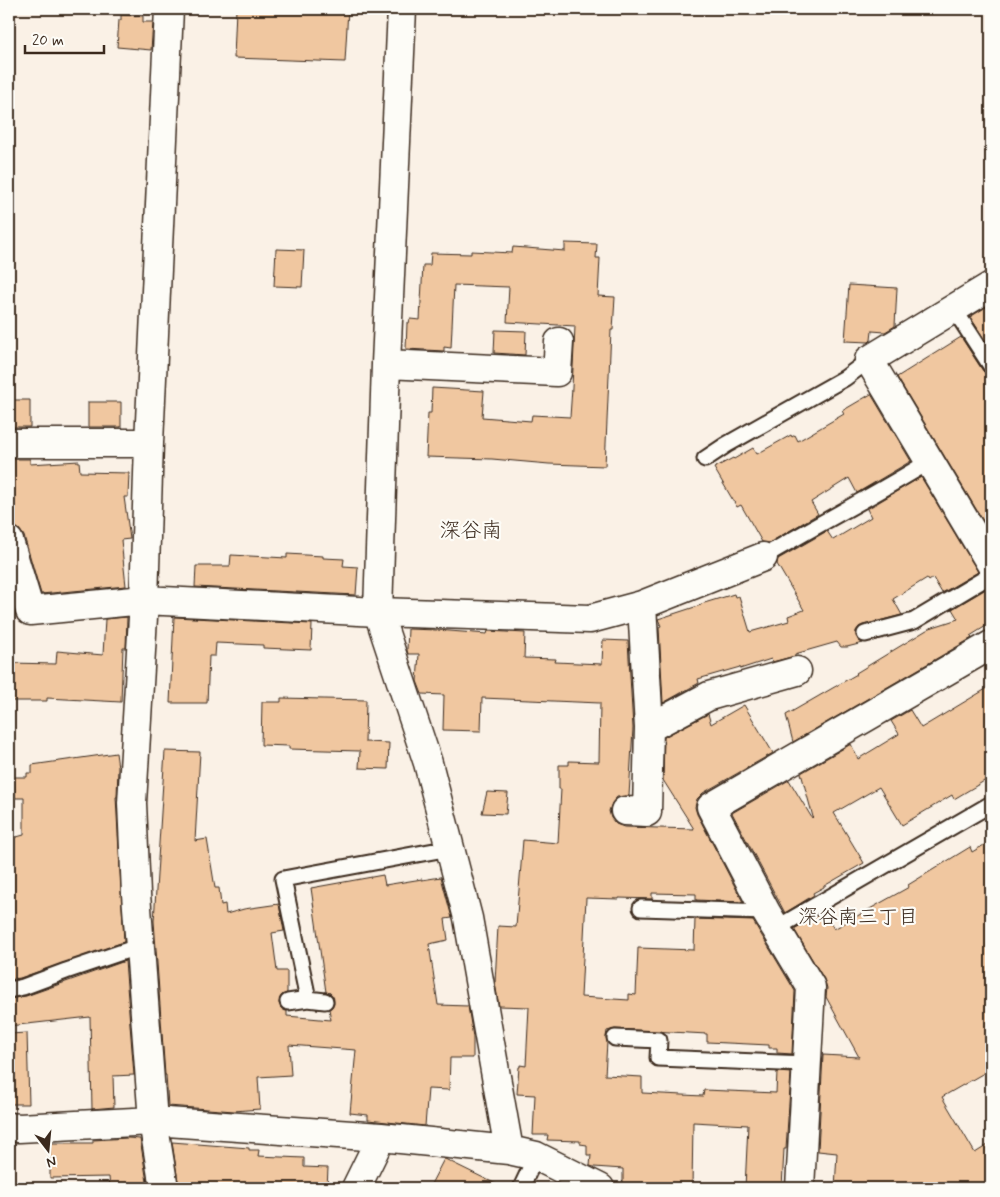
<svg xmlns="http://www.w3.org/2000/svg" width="1000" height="1197" font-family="Mynerve,'Klee One',sans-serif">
	<rect width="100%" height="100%" fill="#faf1e6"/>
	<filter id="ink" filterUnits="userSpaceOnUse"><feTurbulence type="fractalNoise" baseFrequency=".02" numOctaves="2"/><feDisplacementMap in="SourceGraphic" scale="10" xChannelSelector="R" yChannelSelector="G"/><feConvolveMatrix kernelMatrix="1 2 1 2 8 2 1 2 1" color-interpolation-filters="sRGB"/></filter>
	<g filter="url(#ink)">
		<path fill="#f0c7a0" stroke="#3b2a1e" d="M236,9H348L345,62L234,58Z
			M121,15L143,16V22H153L151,50L117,47L119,20H121Z
			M565,243L597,244L596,258H600L598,296L615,297L613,330H611L605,466L549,464L492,459L426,457L428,413H431L432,388L484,391L482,417L531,421L532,415L570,417L572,388L575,326L507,322L509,287L454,285L451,348L444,347V351L406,349L407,323H409L410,319L420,320L423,265H430L431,253L471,254V251L512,253L513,247L565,251Z
			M276,249L304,250L302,287L274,286Z
			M849,285L897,288L895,326L885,332L872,331L871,340L869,342L845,341Z
			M991,304V349L970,317Z
			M495,330L526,331L525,355L494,353Z
			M961,337L983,371L986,374L991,375V534L897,377Z
			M871,394L911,461L857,493L849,478L811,502L818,514L769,543L762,542L741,505L737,507L714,468L733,458L734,459L753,448L757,454L791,435L792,437L795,435L798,441L844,414L842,411Z
			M9,400H30V427H9Z
			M88,402H121V427H88Z
			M9,459H30V464L79,461L80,472L129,473L128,497H124L130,539L121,540L126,586L41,594L24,536L19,529L13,526H9Z
			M921,477L978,572L942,593L933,578L929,581L927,578L893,599L902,615L863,625L859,627L856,631V636L859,641L863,643L847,647H841L837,642L795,654V656L772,662L771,659L740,669V667L698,679L699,683L663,703L659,627L661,626L658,619L701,605V604L734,594L735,597L739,596L750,632L789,621L788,616L804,610L777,564L778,559L827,531L833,540L871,517L867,509Z
			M287,554L323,556V558L344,559L343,566L358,567L356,595L195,587L196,566H230L231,555L287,558Z
			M991,586V623L970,636L972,638L793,742L786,715L857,674L856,673L930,628L958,619L952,609Z
			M127,617L126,648H123L121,702L47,698V701H9V663L56,664L57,651L103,655L105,619Z
			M174,617L312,624L311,650L263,648V645L216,643L215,656H209L207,703H170Z
			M408,629L437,630L487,634L488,631L525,633L524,658L556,659L555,662L602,664L603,640L628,641L633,728L629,796L617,797L612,803L609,811L611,818L616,824L624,827L694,829L663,780L664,737L708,714L711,724L744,705L773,753L703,793L697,799L695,807L697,814L743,902L696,900V894L652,893V899L619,898V899L586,898L581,997L629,1000V994L636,995L638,948L694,950L695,919L753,921L795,991L792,1054L777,1053V1048H769V1045L707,1042V1034L615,1029L607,1031L606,1037L607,1042L605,1075L642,1077V1093L703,1096L704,1090L776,1093L777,1072L791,1073L786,1149H784L782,1188H745L748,1125L693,1122L692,1188H623V1169L594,1167L590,1166L591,1155H587V1145L580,1144V1141L547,1140L548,1135H533L535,1095L517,1094L519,1067H520V1065L526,1066L529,1007L499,1006L495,983L498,926L516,927L523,840L558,843L561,789H559V765H569V761L599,762L600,703L482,698L481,731L443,730L444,695L422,694L417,681L419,654H408L407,650Z
			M991,686V777L954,799L952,795L902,825L879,787L834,813L864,863L824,886V887L813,893L814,895L785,913L732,813L789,780L812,818L813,817L801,773L851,744L858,759L899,734L891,721L910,710L921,728Z
			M281,698L366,700L365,742L389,743L388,769L359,768L360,751L289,749V746L261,745L262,702H281Z
			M165,751L200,752L195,841L207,839L215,888H219L221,905L225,904L226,914L244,909L279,904L284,931L272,933L277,971H287V993L282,995L280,998L279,1003L281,1008L287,1011V1016L331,1020L329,1009L332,1007L334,1003L333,997L330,993L326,992L311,888L383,875L385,885L422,879V880L441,877L452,918L445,919L448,940L429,944L438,1005L468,1006L473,1037V1058H450L449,1090L428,1089L425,1126L368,1120V1115L350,1113L356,1050L289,1045L291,1075L258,1077L260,1109L234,1111L168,1106L166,1075H165L154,921Z
			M116,753L118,767L117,797H116L124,942L20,978L9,980V839L24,835V798H15L14,777H27V773H32V765Z
			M487,792L508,793L506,814L482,813Z
			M991,841V1069L942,1097L975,1153L991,1143V1188H835L837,1153L818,1151L823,1055L859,1057L826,997L827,988L824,979L794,929L824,912L834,929L909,887L908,885L970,847L972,852Z
			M125,961L134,1075L113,1076L114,1107L92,1109L90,1017L9,1026V999L26,996Z
			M27,1033L29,1104H9V1034Z
			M128,1138L140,1139L148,1188H110L109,1177L50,1178V1143H93V1140Z
			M172,1142L249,1148V1150H259L258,1156L304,1158V1167L328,1168L327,1188H179Z
			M444,1159H445L504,1188H429Z"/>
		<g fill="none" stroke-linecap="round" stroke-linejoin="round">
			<defs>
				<path id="lane" d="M954,309L991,366
					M705,459L726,445L845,378L869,360
					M763,557C818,524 875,495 930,461
					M865,634L914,621L991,575
					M641,908L766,912
					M775,929L991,804
					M9,990L23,987L66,971L140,946
					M308,999L283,879L450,848
					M288,1002L308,999L325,1001
					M615,1038L659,1040L658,1058L806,1064
					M521,1188L536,1156"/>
				<path id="street" d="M402,9L386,364L378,612L428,763L468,918L509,1150
					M991,286L869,360L991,564
					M386,364L557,372L559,342
					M9,443H149
					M9,541L30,611L144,600L378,612L590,619L642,605L763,557
					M642,605L649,728
					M625,811L647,812L649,728L709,696L797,671
					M9,1127L19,1128L153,1121L381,1137L509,1150L536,1156L600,1188
					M164,1188L153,1121L136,894L132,803L144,600L149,443L169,9
					M356,1188L381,1137
					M800,1188L811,987L766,912L711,807L991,645"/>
			</defs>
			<use href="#lane" stroke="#3b2a1e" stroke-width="19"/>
			<use href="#street" stroke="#3b2a1e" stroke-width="31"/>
			<use href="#lane" stroke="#fdfcf7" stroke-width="15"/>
			<use href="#street" stroke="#fdfcf7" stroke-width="28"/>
		</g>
	</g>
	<g text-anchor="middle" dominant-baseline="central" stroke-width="4.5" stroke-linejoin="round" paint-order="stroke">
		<g font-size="20" fill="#3b2a1e" stroke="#fdfcf7">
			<text x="858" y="917">深谷南三丁目</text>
		</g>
		<g font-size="21" fill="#3b2a1e" stroke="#fdfcf7">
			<text x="471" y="531">深谷南</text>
		</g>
	</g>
	<rect width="1000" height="1197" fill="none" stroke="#fdfcf7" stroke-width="30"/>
	<rect x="15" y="15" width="970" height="1167" fill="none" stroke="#3b2a1e" stroke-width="2" filter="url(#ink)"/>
	<g transform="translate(48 1150) rotate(164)" stroke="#fdfcf7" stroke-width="4" paint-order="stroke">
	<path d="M0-4L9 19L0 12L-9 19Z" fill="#3b2a1e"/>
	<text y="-8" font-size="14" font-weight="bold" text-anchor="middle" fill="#3b2a1e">N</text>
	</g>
	<path d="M25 45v8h79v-8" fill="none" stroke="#3b2a1e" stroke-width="2.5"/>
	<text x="32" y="45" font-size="15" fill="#3b2a1e" stroke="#fdfcf7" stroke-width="4" paint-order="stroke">20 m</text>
</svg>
